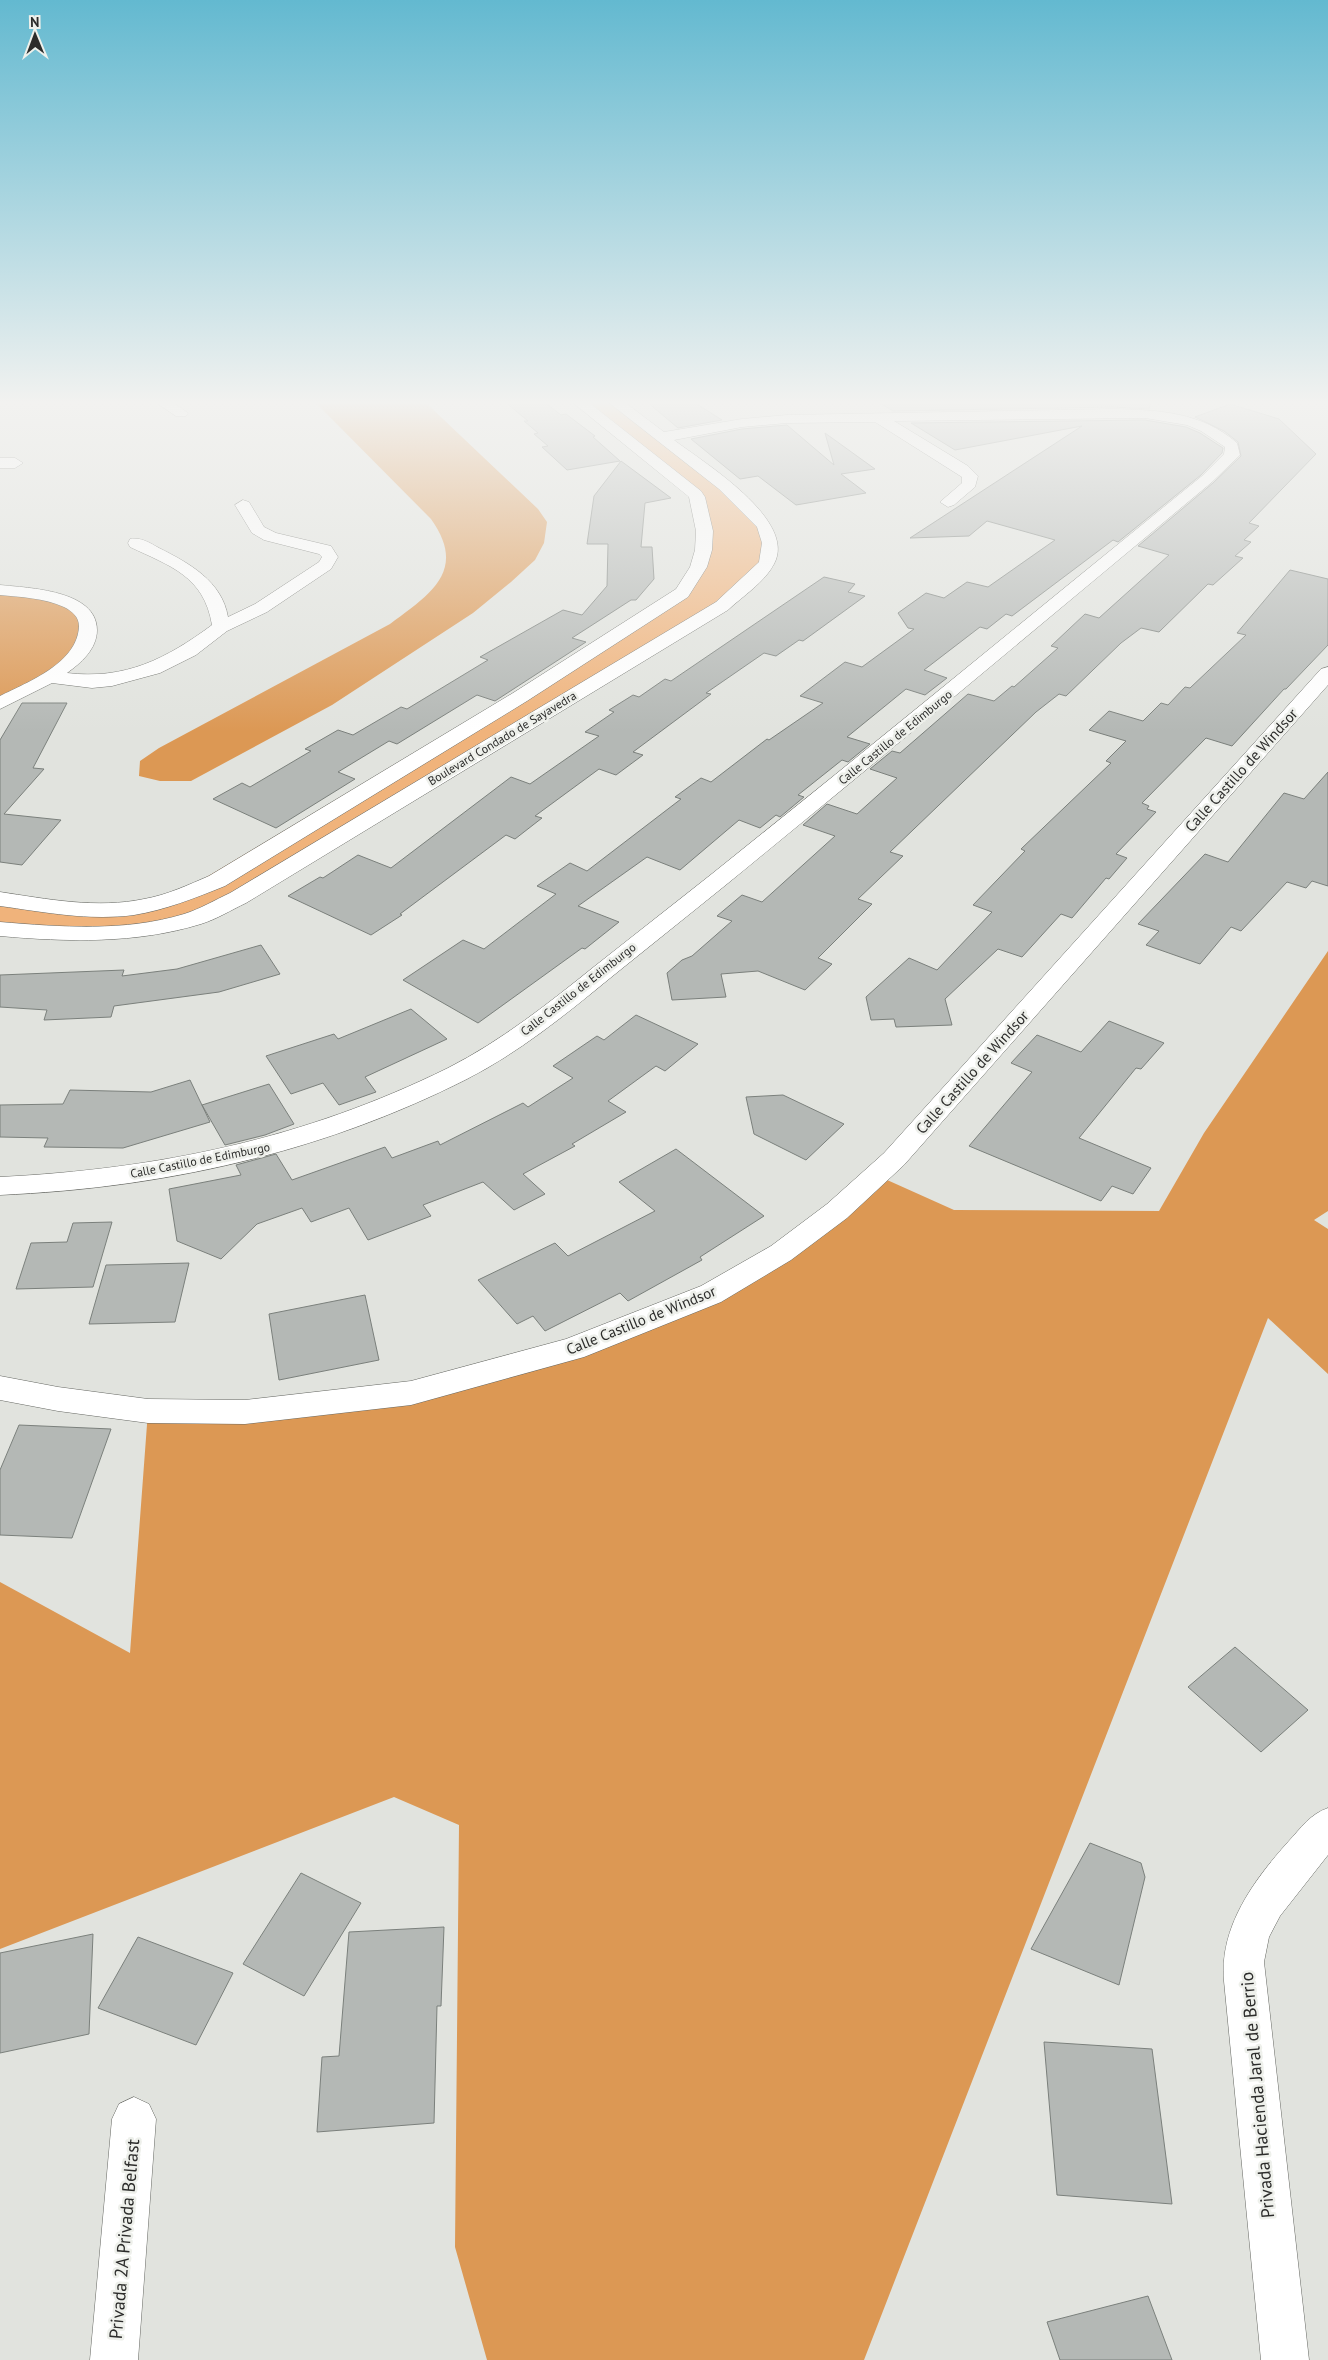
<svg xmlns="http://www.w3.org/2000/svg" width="1328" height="2360" font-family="'PT Sans',sans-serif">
	<rect width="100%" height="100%" fill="#e1e3de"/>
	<path fill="#f0b37b" d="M578,401H614L765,526L767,563L722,606L238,898L151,928L0,929V899L88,909L168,900L682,593L697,571L701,503Z"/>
	<path fill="#dc9854" d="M314,401H424L538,509L547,522L544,543L535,560L511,582L473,613L332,705L191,781H160L139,776L140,761L159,748L390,624C430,594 468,571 431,519Z
		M0,590L29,593L83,610L72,661L0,703Z
		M1328,951V1211L1314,1220L1328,1229V1374L1268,1318L864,2360H487L455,2247L459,1825L394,1797L0,1949V1582L130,1653L148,1411L411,1393L711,1294L876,1175L954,1210L1159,1211L1204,1133Z"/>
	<path fill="#b4b8b5" stroke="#7b807c" d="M504,401H543L561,415L566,414L595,436L593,437L620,461L567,470L542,447L548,446L534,434L538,433L524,421H528Z
		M646,401H692L722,420L678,428Z
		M877,401H1149L1150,409L1113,407L893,411Z
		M1230,404L1279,419L1316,454L1249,523L1259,526L1244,540L1251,542L1235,556L1243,558L1213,585L1208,584L1159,632L1141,628L1121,643L1066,696L1059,694L1036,712L890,852L903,856L858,899L872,904L818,958L832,964L805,990L758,971L721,974L726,997L672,1000L667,973L682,960L692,956L732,921L717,916L742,895L762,902L835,836L803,825L827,804L857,814L897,778L870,769L892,751L900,753L968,694L994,701L1012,686L1014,687L1058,648L1051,646L1085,614L1099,618L1169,555L1138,546L1213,483L1241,456L1238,442L1224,431L1195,417Z
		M1145,420L1186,427L1200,433L1223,448L1222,453L1201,475L1118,542L1113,540L1012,616L1006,614L987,629L980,627L924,670L947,678L925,695L906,689L847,737L870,744L848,762L842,760L798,795L804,797L780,817L776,815L760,828L739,820L680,870L647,857L578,906L619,922L585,949L582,948L478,1023L403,980L463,940L484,949L556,894L537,886L570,863L587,871L681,799L675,797L701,778L711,782L767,739L769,740L823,703L800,696L845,662L862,667L914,629L908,628L898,613L926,593L944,598L967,582L988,587L1055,540L987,521L969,536L910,538L1082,426L955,450L911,423Z
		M787,425L834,465L825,433L875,469L841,474L866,493L796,505L758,476L740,479L691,439L742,429Z
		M621,461L671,498L645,503L641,547H652L654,579L636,600H631L572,638L586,642L495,701L477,695L397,744L389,741L338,772L355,779L276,828L213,799L242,783L250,787L311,751L305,749L338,730L353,735L401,707L407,709L488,660L480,657L563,610L582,615L607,586L608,544H587L594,496Z
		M1290,570L1328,579V645L1286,689H1284L1232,746L1206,738L1142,803L1149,806L1147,809L1156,812L1116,854L1127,858L1109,879L1106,878L1072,918L1061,914L1022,957L998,949L945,999L952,1025L896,1027L894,1019L871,1020L866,997L909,958L937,970L992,912L973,905L1025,851L1021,849L1111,763L1106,761L1126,741L1089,730L1109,711L1143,721L1161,703L1168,705L1185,687L1190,688L1246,635L1237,633Z
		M824,577L855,584L848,592L865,596L803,641L799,640L776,656L764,653L706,693L711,694L633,752L643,755L616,775L599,769L535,816L542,818L515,839L506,835L400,914L402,915L371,935L288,896L320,877L323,878L358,855L391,868L511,777L530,784L599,736L585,732L614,712L609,710L633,695L639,697L665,679L671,681Z
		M22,703H67L33,768L44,769L4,814L61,820L22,865L0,862V740Z
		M1328,772V886L1312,881L1306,888L1287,882L1241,931L1231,927L1200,964L1146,945L1159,931L1138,924L1205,854L1228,862L1284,793L1304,799Z
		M261,945L280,974L219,992L114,1006L111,1017L44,1020L47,1010L0,1007V975L124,970L122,976L177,969Z
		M411,1009L447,1039L365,1077L376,1092L339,1105L323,1083L291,1094L266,1056L334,1034L338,1039Z
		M636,1015L698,1044L665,1071L656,1066L608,1101L626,1112L572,1144L575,1146L523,1174L545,1194L514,1210L483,1182L423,1205L431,1216L368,1240L349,1208L311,1222L302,1208L257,1224L221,1259L177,1241L169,1189L241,1175L236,1165L276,1154L292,1180L385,1147L392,1158L438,1141L440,1145L523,1103L528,1107L573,1078L553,1066L597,1036L604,1040Z
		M1109,1021L1164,1043L1141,1069L1136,1068L1079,1138L1151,1168L1133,1194L1112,1186L1101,1201L969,1146L1032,1072L1011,1063L1037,1035L1081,1052Z
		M190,1080L210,1122L123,1148L44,1147L48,1138L0,1137V1105L63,1104L70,1090L151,1092Z
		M269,1084L294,1124L265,1135L225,1145L202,1105Z
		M783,1095L844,1124L806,1160L754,1134L746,1097Z
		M676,1149L764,1216L700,1257L702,1260L628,1301L620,1293L545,1331L533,1316L517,1324L478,1280L555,1243L568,1256L655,1211L619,1182Z
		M112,1222L93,1287L16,1289L31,1243L67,1242L73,1223Z
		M189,1263L175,1322L89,1324L106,1265Z
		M365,1295L379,1360L279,1380L269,1314Z
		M19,1425L111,1429L72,1538L0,1535V1470Z
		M1235,1647L1308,1710L1261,1752L1188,1687Z
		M1090,1843L1141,1863L1145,1877L1119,1985L1031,1949Z
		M301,1873L361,1903L304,1996L243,1964Z
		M444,1927L441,2006H437L434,2123L317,2132L322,2057L339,2056L349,1932Z
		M93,1934L89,2034L0,2053V1953Z
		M138,1937L233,1973L196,2045L98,2008Z
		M1044,2042L1152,2049L1172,2204L1057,2195Z
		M1148,2296L1172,2360H1060L1047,2322Z"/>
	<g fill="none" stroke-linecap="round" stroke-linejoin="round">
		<defs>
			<path id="minor" d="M154,401H171L188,413L186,416H176Z
				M571,401H587L701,491L705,497L713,531L712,550L707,567L688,597L527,701L225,886C195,898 165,910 134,915C89,921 44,912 0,906V892C47,899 97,909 144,899C167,895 188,885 209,876L513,693L676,589L690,567L695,550L696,531L689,497Z
				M607,401H623L664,432L742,419L787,415L1113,409C1158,410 1202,412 1237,443L1240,455L1212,482C1051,616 890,751 727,884C688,916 648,947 609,979C564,1016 518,1053 467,1079C321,1153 163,1188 0,1195V1177C159,1169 304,1139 448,1068C501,1041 549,1003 595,966C634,935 674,904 713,873C877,742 1039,608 1202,476L1224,454L1225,447L1201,431L1187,425L1145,418L894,421L968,466L978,476L975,487L954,505L948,507L940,502L962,483V477L875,422L787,423L742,427L674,440C703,462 798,520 774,564C765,582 743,596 728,610L246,903C231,910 217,919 201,924C136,944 67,942 0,936V922C61,927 125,932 184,914C200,909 215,900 230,893L716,602L759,562L762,543L757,527L719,489Z
				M0,458H15L23,463L15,468H0Z
				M243,500L249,502L264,527L276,533L331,546L338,557L331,569L267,612L227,631L196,655L160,673L112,686L92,688L52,683L0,709V696C28,682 78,663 79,626C79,617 72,611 64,607C44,598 21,597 0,595V585C29,588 97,590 97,630C97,649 81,663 67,673C125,680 166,659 212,625C204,576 170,566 130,547L128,543L130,539C141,537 150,543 159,548C189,563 222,581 228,617L255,604L319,562L322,557L319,554L264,540L252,533L235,505Z
				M1328,667V685L904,1165L847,1218L791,1260L721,1302L584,1357L411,1405L245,1424L148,1423L58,1411L0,1400V1376L58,1387L148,1399L245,1400L411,1381L566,1339L701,1286L771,1246L827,1204L884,1153L1321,669Z
				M1328,1808V1855L1280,1916L1269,1937L1264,1962L1309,2360H1261L1224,1981C1219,1927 1254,1880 1288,1842C1301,1828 1310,1814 1328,1808Z
				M134,2097L149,2104L156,2119L138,2360H90L112,2119L119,2104Z"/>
		</defs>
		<use href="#minor" stroke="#666863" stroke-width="1"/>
		<use href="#minor" fill="#fff" fill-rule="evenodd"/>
	</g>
	<linearGradient id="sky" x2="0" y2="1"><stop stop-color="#63b9d0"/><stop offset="0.55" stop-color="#f2f2f0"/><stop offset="1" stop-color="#f2f2f0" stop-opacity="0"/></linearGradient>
	<rect width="1328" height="732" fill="url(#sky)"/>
	<g text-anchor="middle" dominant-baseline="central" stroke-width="5" stroke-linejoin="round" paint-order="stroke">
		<g font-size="12" fill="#2c2c2b" stroke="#eef0eb">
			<text transform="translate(895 737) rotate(-39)">Calle Castillo de Edimburgo</text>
			<text transform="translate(502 738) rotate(-31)">Boulevard Condado de Sayavedra</text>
			<text transform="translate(578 989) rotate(-38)">Calle Castillo de Edimburgo</text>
			<text transform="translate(200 1160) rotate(-11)">Calle Castillo de Edimburgo</text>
		</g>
		<g font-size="15" fill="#2c2c2b" stroke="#eef0eb">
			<text transform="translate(1241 770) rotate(-48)">Calle Castillo de Windsor</text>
			<text transform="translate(972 1072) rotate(-48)">Calle Castillo de Windsor</text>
			<text transform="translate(641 1320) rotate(-22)">Calle Castillo de Windsor</text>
		</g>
		<g font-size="18" fill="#2c2c2b" stroke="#eef0eb">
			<text transform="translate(1257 2095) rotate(-95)">Privada Hacienda Jaral de Berrio</text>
			<text transform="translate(124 2239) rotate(-85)">Privada 2A Privada Belfast</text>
		</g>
	</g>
	<g transform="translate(35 35) rotate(359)" stroke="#eef0eb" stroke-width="4" paint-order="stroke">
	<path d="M0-4L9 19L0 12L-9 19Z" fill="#2c2c2b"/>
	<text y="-8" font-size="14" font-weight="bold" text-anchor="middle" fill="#2c2c2b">N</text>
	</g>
</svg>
